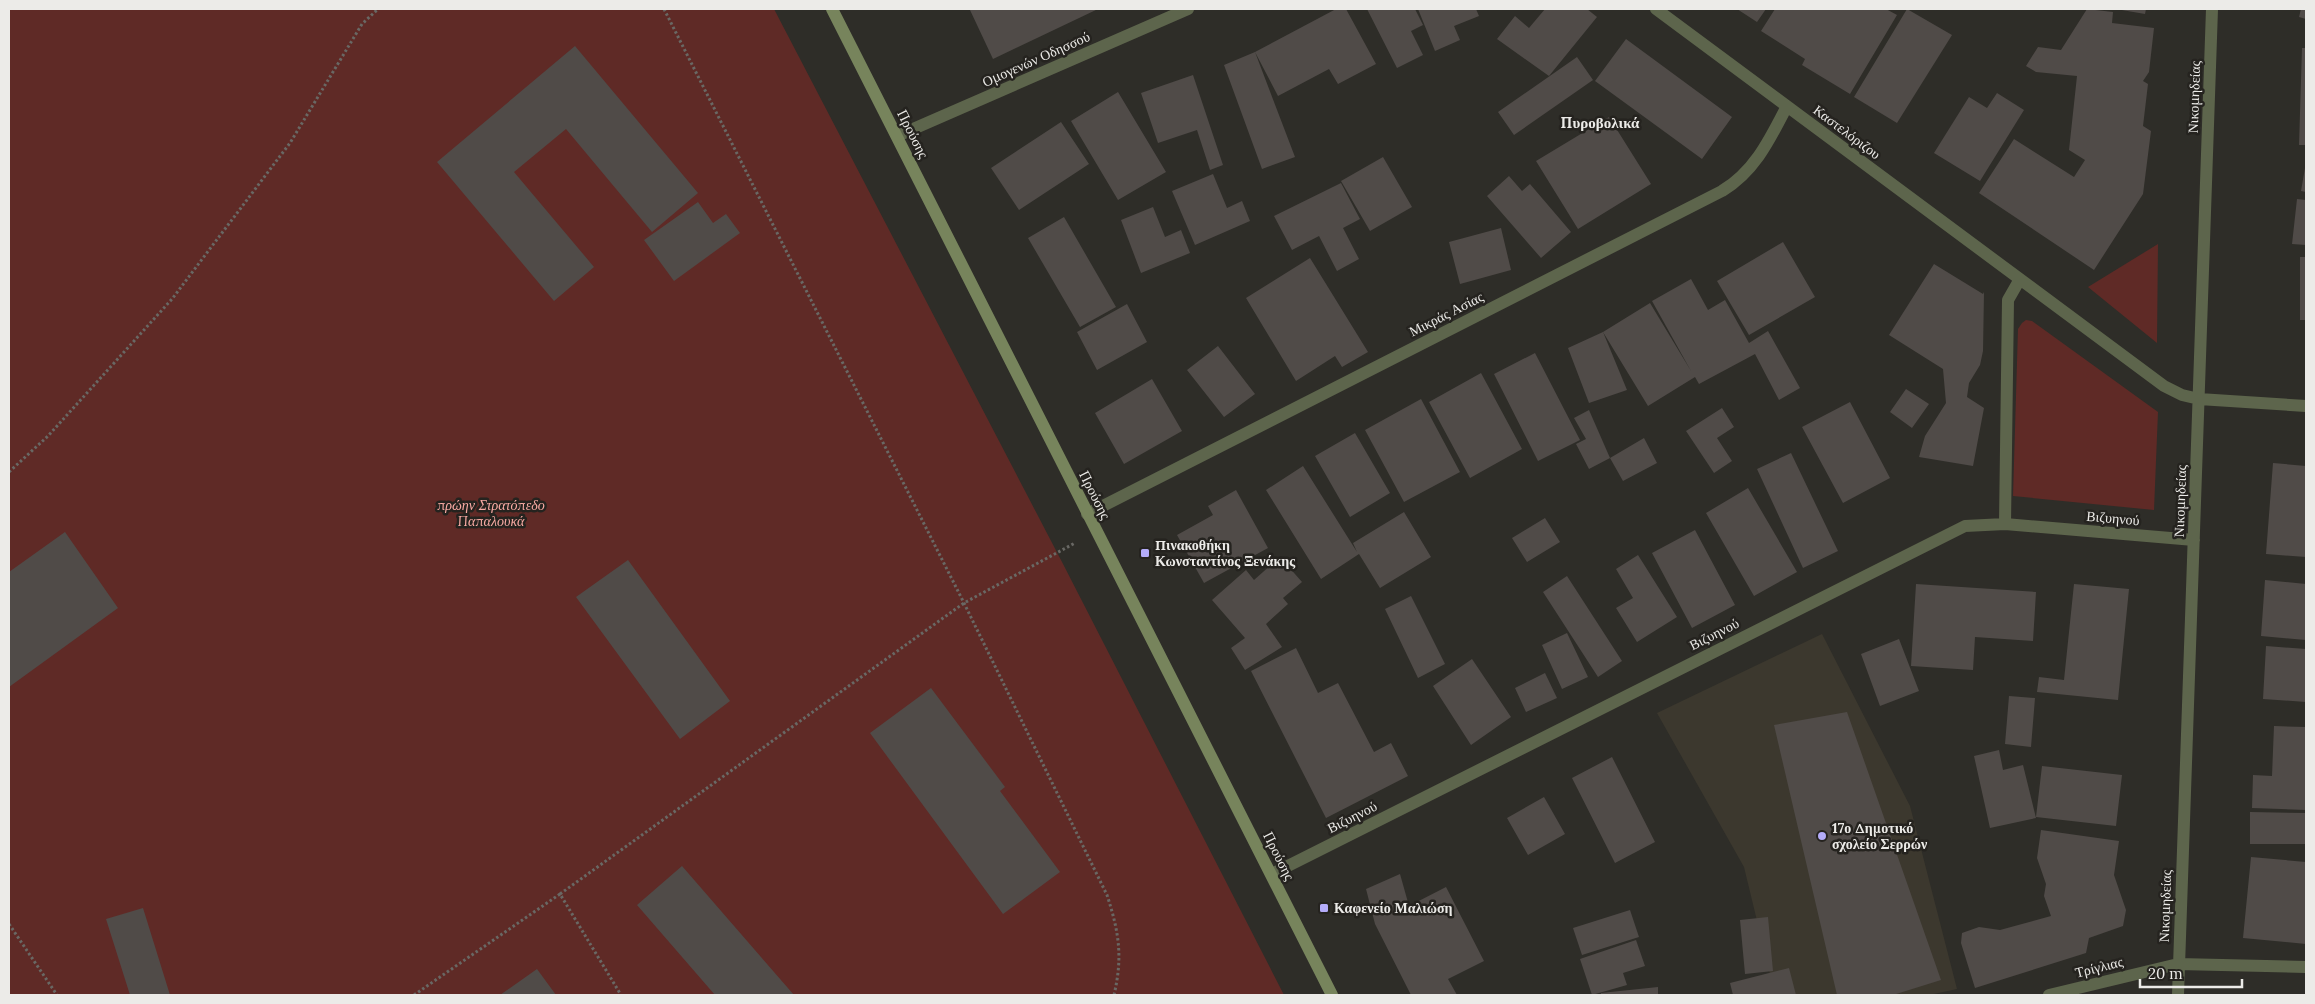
<svg xmlns="http://www.w3.org/2000/svg" width="2315" height="1004" font-family="Lora,serif">
	<rect width="100%" height="100%" fill="#2e2d28"/>
	<path fill="#3c382e" d="M1822,634L1910,806L1957,989L1929,995H1775L1744,867L1657,713Z"/>
	<path fill="#5f2a26" d="M9,9H774L1062,562L1284,995H9Z
		M2158,244L2157,343L2088,287Z
		M2026,320L2032,321L2158,412L2154,510L2013,496L2018,329L2022,323Z"/>
	<path fill="#504b48" d="M972,9H1098L993,59L970,10Z
		M1336,9H1346L1376,64L1338,84L1329,69L1278,96L1255,52L1295,157L1262,169L1224,65L1255,52Z
		M1367,9H1415L1423,25L1411,31L1423,55L1397,68Z
		M1418,9H1476L1479,16L1454,26L1460,40L1435,51Z
		M1545,9H1587L1597,17L1549,76L1497,39L1515,16L1529,28Z
		M1737,9H1766L1757,22Z
		M1775,9H1886L1897,15L1850,94L1802,65L1805,59L1761,31Z
		M1907,9L1952,35L1897,123L1854,97Z
		M2087,9L2113,12L2112,23L2154,28L2149,72L2143,81L2148,84L2143,126L2151,131L2143,194L2094,270L1979,193L2014,139L2074,177L2085,160L2069,150L2077,76L2036,72L2026,66L2038,47L2061,50Z
		M2116,9H2146L2145,14Z
		M2301,9H2306V19L2299,17Z
		M1626,39L1732,117L1702,159L1595,81Z
		M575,46L698,193L652,232L566,129L514,172L594,267L554,301L437,162Z
		M2302,48H2306V145H2299Z
		M1577,57L1593,80L1514,135L1498,112Z
		M1193,75L1223,165L1210,170L1197,130L1158,143L1141,93Z
		M1118,92L1166,172L1118,200L1071,121Z
		M1997,93L2024,110L1980,181L1934,153L1969,97L1987,108Z
		M1609,117L1651,184L1578,229L1536,161Z
		M1061,122L1089,164L1019,210L991,168Z
		M1383,157L1412,207L1370,231L1341,181Z
		M2305,168H2306V192L2301,191Z
		M1213,174L1227,208L1242,201L1250,221L1195,245L1172,191Z
		M1509,176L1522,191L1530,184L1571,232L1541,258L1487,196Z
		M1341,183L1360,219L1343,228L1359,259L1337,271L1319,236L1292,250L1274,216Z
		M2297,199L2306,200V245L2292,244Z
		M698,202L713,223L726,214L740,233L674,281L644,240Z
		M1153,207L1165,237L1181,230L1190,253L1141,273L1121,220Z
		M1064,217L1116,307L1080,327L1028,238Z
		M1501,228L1511,270L1460,284L1449,242Z
		M1783,242L1815,297L1749,335L1717,281Z
		M2300,257H2306V320H2300Z
		M1310,258L1368,352L1342,367L1335,356L1296,381L1246,298Z
		M1934,264L1983,294L1984,292L1983,351L1980,365L1969,383L1967,397L1984,408L1973,466L1919,457L1925,436L1946,403L1943,369L1889,335Z
		M1691,279L1708,310L1725,300L1749,343L1768,331L1800,388L1779,400L1755,354L1699,384L1695,377L1648,406L1603,332L1650,303L1691,371L1652,301Z
		M1127,304L1147,342L1097,370L1077,332Z
		M1603,332L1627,390L1589,403L1568,348Z
		M1218,346L1255,394L1224,417L1187,370Z
		M1535,353L1580,440L1538,461L1494,374Z
		M1481,373L1522,449L1470,478L1429,402Z
		M1152,379L1182,431L1124,464L1095,413Z
		M1906,389L1929,404L1912,428L1890,412Z
		M1421,399L1460,472L1404,502L1365,430Z
		M1850,402L1890,478L1843,503L1802,427Z
		M1722,408L1734,427L1717,438L1732,461L1714,473L1686,431Z
		M1589,410L1610,458L1644,438L1657,463L1623,481L1610,458L1589,469L1576,444L1586,439L1574,418Z
		M1355,433L1390,493L1350,517L1315,456Z
		M1791,453L1838,551L1803,568L1757,469Z
		M2273,463L2306,466V557L2266,554Z
		M1303,466L1357,552L1353,543L1404,512L1431,557L1380,588L1359,554L1321,579L1266,490Z
		M1748,488L1797,572L1754,596L1706,513Z
		M1236,490L1268,548L1204,583L1177,535L1213,515L1208,506Z
		M1545,518L1560,542L1527,562L1512,538Z
		M1695,530L1735,605L1692,628L1652,553Z
		M65,532L118,608L9,687V572Z
		M1638,555L1677,617L1637,642L1616,608L1633,598L1616,569Z
		M1280,557L1302,582L1283,598L1288,604L1266,624L1282,647L1245,670L1231,648L1245,638L1212,600L1246,570L1254,580Z
		M628,560L730,701L680,739L576,597Z
		M1567,576L1622,661L1598,677L1543,592Z
		M2265,580L2306,584V640L2261,636Z
		M1916,584L2036,592L2033,641L1975,637L1973,670L1911,666Z
		M2074,584L2129,589L2118,700L2037,692L2039,677L2064,680Z
		M1411,596L1445,664L1418,678L1385,609Z
		M1567,633L1588,677L1562,689L1542,645Z
		M1899,639L1919,691L1880,706L1861,654Z
		M2266,646L2306,649V702L2263,699Z
		M1296,648L1318,693L1338,683L1374,752L1391,743L1408,776L1326,818L1251,671Z
		M1472,659L1511,717L1471,745L1433,686Z
		M1545,673L1557,698L1526,712L1515,688Z
		M931,688L1005,787L1000,791L1060,872L1003,914L870,733Z
		M2009,696L2035,698L2031,747L2005,744Z
		M1847,712L1941,980L1893,995H1837L1774,725Z
		M2274,726L2306,727V810L2252,808L2253,775L2272,776Z
		M1999,750L2003,770L2023,765L2036,818L1990,828L1974,756Z
		M1612,757L1655,842L1615,863L1572,778Z
		M2042,766L2122,775L2116,826L2036,817Z
		M1544,797L1565,834L1528,855L1507,818Z
		M2250,812L2306,813V844H2250Z
		M2041,830L2119,841L2114,875L2126,910L2123,926L2089,938L2086,953L1975,988L1961,943L1962,933L1979,927L2000,930L2051,916L2044,896L2046,884L2037,858Z
		M2251,857L2306,862L2305,887H2306V944L2243,938Z
		M682,866L794,995H715L637,905Z
		M1400,874L1409,906L1446,887L1484,961L1448,979L1457,995H1411L1375,924L1366,889Z
		M143,908L170,995H130L106,919Z
		M1630,910L1639,937L1582,955L1573,928Z
		M1768,917L1773,971L1745,974L1740,920Z
		M1636,940L1645,966L1623,973L1627,985L1592,995L1580,959Z
		M1789,968L1796,995H1733L1730,983Z
		M537,969L556,995H500Z
		M1658,987V995H1601V993Z"/>
	<g fill="none" stroke-linecap="round" stroke-linejoin="round">
		<path stroke="#696864" stroke-width="3" stroke-dasharray="2.5 2.5" stroke-linecap="butt" d="M664,9L964,603L1107,895C1119,932 1123,957 1114,995
			M9,472L48,436L172,299L290,143L362,24L378,9
			M560,894L964,603L1075,543
			M9,924L57,995
			M414,995L560,894L621,995"/>
		<path stroke="#5d654c" stroke-width="12" d="M1656,9L2164,386L2182,395L2199,399L2306,406
			M897,136L1188,9
			M1087,514L1722,191C1755,171 1770,139 1787,106
			M2005,524L2008,300L2020,279
			M1272,874L1965,526L2005,524L2194,540
			M2049,995L2178,964L2306,967
			M2178,995L2212,9"/>
		<path stroke="#77845c" stroke-width="12" d="M832,9L1332,995"/>
	</g>
	<g fill="#b4acf9" stroke="#25231f" stroke-width="2">
		<rect x="1140" y="548" width="10" height="10" rx="2.5"/>
		<circle cx="1822" cy="836" r="5"/>
		<rect x="1319" y="903" width="10" height="10" rx="2.5"/>
	</g>
	<g text-anchor="middle" dominant-baseline="central" stroke-width="5" stroke-linejoin="round" paint-order="stroke">
		<g font-size="14" fill="#ecebe8" stroke="#25231f">
			<text transform="translate(1036 59) rotate(-24)">Ομογενών Οδησσού</text>
			<text transform="translate(2194 97) rotate(-88)">Νικομηδείας</text>
			<text transform="translate(1847 132) rotate(37)">Καστελόριζου</text>
			<text transform="translate(913 134) rotate(63)">Προύσης</text>
			<text transform="translate(1446 314) rotate(-27)">Μικράς Ασίας</text>
			<text transform="translate(1095 495) rotate(63)">Προύσης</text>
			<text transform="translate(2180 501) rotate(-88)">Νικομηδείας</text>
			<text transform="translate(2113 518) rotate(5)">Βιζυηνού</text>
			<text transform="translate(1714 634) rotate(-27)">Βιζυηνού</text>
			<text transform="translate(1352 817) rotate(-27)">Βιζυηνού</text>
			<text transform="translate(1279 856) rotate(63)">Προύσης</text>
			<text transform="translate(2165 906) rotate(-88)">Νικομηδείας</text>
			<text transform="translate(2099 967) rotate(-14)">Τρίγλιας</text>
		</g>
		<g font-size="14" font-style="italic" fill="#faaba4" stroke="#25231f">
			<text x="491" y="505">πρώην Στρατόπεδο<tspan x="491" dy="16">Παπαλουκά</tspan></text>
		</g>
		<g font-size="14" font-weight="bold" fill="#ecebe8" stroke="#25231f" text-anchor="start">
			<text x="1155" y="545">Πινακοθήκη<tspan x="1155" dy="16">Κωνσταντίνος Ξενάκης</tspan></text>
			<text x="1832" y="828">17ο Δημοτικό<tspan x="1832" dy="16">σχολείο Σερρών</tspan></text>
			<text x="1334" y="908">Καφενείο Μαλιώση</text>
		</g>
		<g font-size="15" font-weight="bold" fill="#ecebe8" stroke="#25231f">
			<text x="1600" y="122">Πυροβολικά</text>
		</g>
	</g>
	<rect width="2315" height="1004" fill="none" stroke="#ecebe8" stroke-width="20"/>
	<path d="M2140 979v8h102v-8" fill="none" stroke="#ecebe8" stroke-width="2.5"/>
	<text x="2148" y="979" font-size="15" fill="#ecebe8" stroke="#25231f" stroke-width="4" paint-order="stroke">20 m</text>
</svg>
